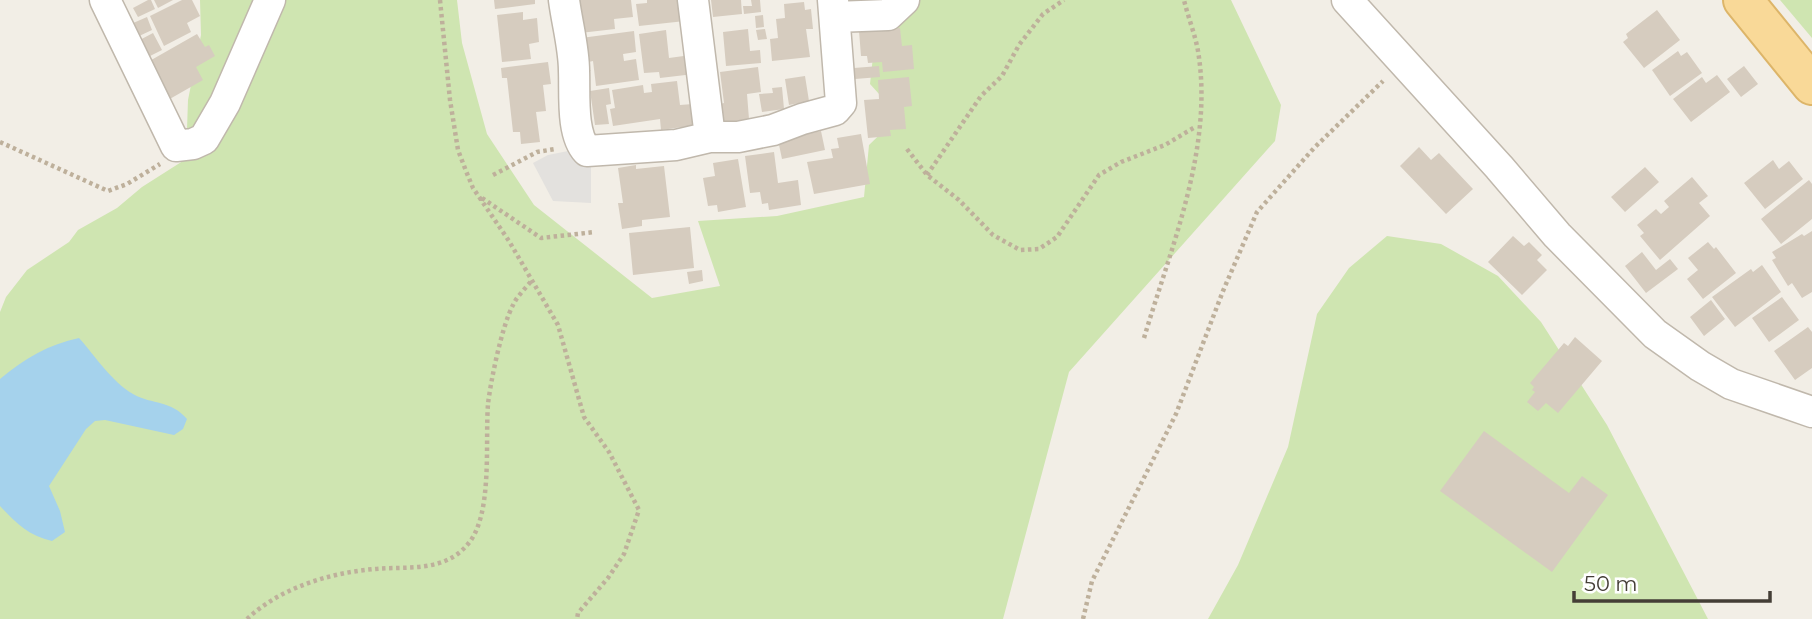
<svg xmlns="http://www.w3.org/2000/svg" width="1812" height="619" font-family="Montserrat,sans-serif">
	<rect width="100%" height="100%" fill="#f2eee6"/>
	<path fill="#cfe5b1" d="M200,0H457L462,43L487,134L534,205L652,298L720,286L698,221L777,216L864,197L869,145L899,116L870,84L875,38L917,0H1231L1281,105L1275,141L1069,372L1003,619H0V312L6,297L27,270L69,242L78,230L117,208L142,187L186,159L188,100L201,35Z
		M1780,0H1812V38Z
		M1387,236L1441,244L1498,276L1541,322L1607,425L1708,619H1208L1238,565L1288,447L1317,314L1349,268Z"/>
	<path fill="#e3e1de" d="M578,149L591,162V203L553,201L533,163L548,155Z"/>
	<path fill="#a5d2ec" d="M79,338C96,357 111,381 133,394C153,405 171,400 187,419L183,429L174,435L105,420L95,421L86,429L49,486L60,511L65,532L52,541C29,536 16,523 0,506V379C24,359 49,344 79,338Z"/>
	<path fill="#d6ccbf" d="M148,0H151L155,9L138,17L133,8Z
		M154,0H173L158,8Z
		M182,0H192L200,16L187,23L191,32L164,46L150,16Z
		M494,0H535V4L495,9Z
		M577,0H631L633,17L614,19L615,29L580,33Z
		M647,0H682L685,21L639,26L636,4L647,3Z
		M711,0H741L742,14L713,17Z
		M751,0H760L761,12L744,14L743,6H752Z
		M804,2L805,10L811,9L813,29H806L810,57L772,61L770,39L778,38L776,19L785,18L784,4Z
		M1657,10L1680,40L1644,68L1623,42L1628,38L1626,34Z
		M523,12V20L537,18L539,42L529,44L531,59L502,62L497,15Z
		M763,15L764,27L756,28L755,16Z
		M147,17L152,30L137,37L131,24Z
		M900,28L902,46L912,45L914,69L883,72L882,62L868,63L867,56H861L859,31Z
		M748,29L750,51L760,50L761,63L726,66L723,32Z
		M765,29L767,39L758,40L756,30Z
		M666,30L669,58L691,55L694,74L660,78L659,72L644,73L639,34Z
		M634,31L636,52L623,54L624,61L636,59L639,80L596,86L593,61L584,63L581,38Z
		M153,33L162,50L144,59L136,42Z
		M197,34L205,47L209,45L215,56L196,67L203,80L168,100L146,63Z
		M1678,51L1681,56L1687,52L1702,73L1670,96L1652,70Z
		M548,62L551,84L543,85L546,111L536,112L540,142L521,144L520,132H513L507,78H502L501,68Z
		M879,66L880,77L855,79L854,68Z
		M1744,66L1758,84L1741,97L1727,79Z
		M758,67L761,92L747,94L749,119L723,123L720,104L724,103L720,72Z
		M1717,75L1730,92L1691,122L1673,99L1702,77L1706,83Z
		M805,76L809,101L789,105L785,79Z
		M909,77L912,106L904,107L906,129L890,130L891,136L868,138L864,100L879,99L878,80Z
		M677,81L680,105L693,104L696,125L661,130L660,119L613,126L610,109L615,108L612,90L643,85L644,93L652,92L651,84Z
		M782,87L784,109L762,112L759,94L773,93L772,88Z
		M609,88L611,104L606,105L609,124L595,125L590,91Z
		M821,131L825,150L782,159L778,140Z
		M861,134L870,184L814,194L807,162L833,158L831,149L839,148L837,138Z
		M1419,147L1431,160L1439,153L1473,189L1446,214L1400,166Z
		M774,152L778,183L798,180L801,205L769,210L768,203L762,204L760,192L750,193L745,156Z
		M738,159L746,207L718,212L717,205L708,206L703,178L715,176L713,163Z
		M1773,160L1779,169L1789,161L1803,179L1765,209L1744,183Z
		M636,165V169L664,166L670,217L642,220V226L622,229L618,203H623L618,168Z
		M1645,167L1659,182L1625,212L1611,197Z
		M1692,177L1708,196L1699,203L1710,216L1660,260L1640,236L1644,233L1637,225L1656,209L1661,214L1669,207L1664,201Z
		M1809,180L1812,184V219L1781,244L1761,219Z
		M690,227L694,268L633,275L629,233Z
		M1812,231V292L1802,298L1792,283L1788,286L1772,260L1776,258L1772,252L1802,234L1804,236Z
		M1513,236L1524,246L1529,242L1542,255L1537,260L1547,270L1522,295L1488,262Z
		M1708,242L1714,249L1716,247L1736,273L1703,299L1687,279L1698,270L1688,258Z
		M1642,252L1656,270L1670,259L1678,269L1646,293L1625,266Z
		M1762,265L1781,292L1735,327L1712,297L1751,269L1753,272Z
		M702,270L703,281L689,284L687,272Z
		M1782,297L1799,320L1769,342L1752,318Z
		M1711,300L1725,319L1704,336L1690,317Z
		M1808,327L1812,332V368L1795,380L1774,351Z
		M1575,337L1602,361L1558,413L1546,403L1538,411L1527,402L1535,392L1532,390L1534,387L1530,383L1564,343L1568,346Z
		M1484,431L1569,493L1582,476L1608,495L1552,572L1440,491Z"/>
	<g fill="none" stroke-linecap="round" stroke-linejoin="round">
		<defs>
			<path id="minor" d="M105,0L176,146L193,144L204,139L225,103L270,0
				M564,0C567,23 574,48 574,71C575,94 571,134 587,151L676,145L710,137H738L773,130L802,119L835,110L841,103L833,0
				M693,0L710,137
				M1347,0L1499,167L1557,235L1655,334L1700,366L1731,384L1812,412
				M835,17L888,15L904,0"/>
			<path id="major" d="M1743,0L1812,85"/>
		</defs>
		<use href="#minor" stroke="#c0b8ac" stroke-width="33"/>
		<use href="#major" stroke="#ddb569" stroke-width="42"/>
		<path stroke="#beb09b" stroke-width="4.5" stroke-dasharray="3.5 3.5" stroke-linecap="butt" d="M440,0L450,100L458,150L466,171L473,188L509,241L558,325L584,417L609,452L639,510L624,554L608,578L578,613L577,619
			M0,142L108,191L127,184L160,164
			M907,149L927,175L959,200L993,235L1020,250L1039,249L1057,237L1099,175L1121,162L1165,145L1195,127
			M493,175L537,152L555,149
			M927,175L981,96L1002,76L1019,45L1043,14L1064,0
			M482,198L541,238L595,232
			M1144,338C1171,247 1214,147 1198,51C1195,34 1188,17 1184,0
			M247,619C280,588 329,573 374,569C407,566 444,573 468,544C493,515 485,442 488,404C491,379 502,326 513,305C517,296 526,288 532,280
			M1083,619L1092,581L1176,414L1223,291L1257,212L1314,148L1383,81"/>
		<use href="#minor" stroke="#fff" stroke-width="30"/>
		<use href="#major" stroke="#f9d998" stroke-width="38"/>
	</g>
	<path d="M1574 591v10h196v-10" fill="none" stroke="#443e36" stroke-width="3.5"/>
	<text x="1584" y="591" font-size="21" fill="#443e36" stroke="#ffffff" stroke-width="5" paint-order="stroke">50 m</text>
</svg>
